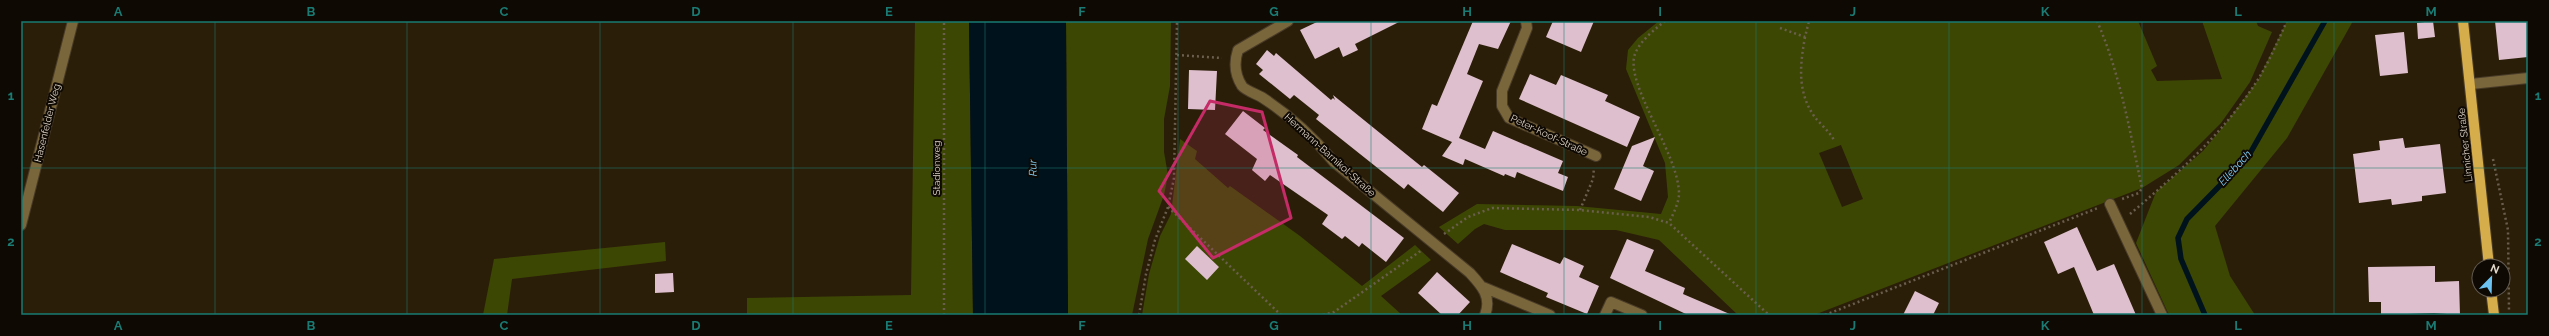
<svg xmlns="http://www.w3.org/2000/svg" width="2549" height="336" font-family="Raleway,sans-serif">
	<rect width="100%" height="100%" fill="#2b1e09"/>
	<path fill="#3d4704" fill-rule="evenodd" d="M915,21H969L973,315H747V298L911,295Z
		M1066,21H1171L1170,86L1164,119V152L1168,175L1164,195L1148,239L1132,315H1068Z
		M1659,21H2138L2157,66L2151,70L2157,81L2222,79L2202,21H2256L2258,26L2272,32L2250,82L2221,123L2179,165L2142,188L1814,315H1738L1659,240L1616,230H1505L1484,224L1475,229L1458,244L1439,227L1477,204L1577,206L1661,214L1668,197L1665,163L1626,69L1628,50L1638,38ZM1841,145L1863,199L1842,207L1819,153Z
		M2287,21H2353L2287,138L2215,226L2230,276L2255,315H2169L2136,243L2156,192L2203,151L2226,123L2258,80Z
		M1180,139L1197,151L1195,159L1228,188L1230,186L1300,236L1362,286L1415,245L1431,260L1381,296L1402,315H1142L1149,274L1160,236L1171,214Z
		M665,242L666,261L512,279L507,315H483L494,259Z"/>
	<path fill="#00121c" d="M969,21H1066L1068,315H973Z"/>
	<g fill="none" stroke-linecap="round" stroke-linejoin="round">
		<path stroke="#00121c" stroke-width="5.5" d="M2205,315L2181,259L2178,238L2187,219L2248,157L2325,21"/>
	</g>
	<path fill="#debfcd" d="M1319,21H1401L1355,44L1358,50L1343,57L1339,47L1315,59L1300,30Z
		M1473,21H1511L1498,49L1479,44L1467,74L1483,81L1459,138L1485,149L1493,131L1563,161L1558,173L1568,177L1563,191L1517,172L1515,178L1505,174L1504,176L1465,159L1463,165L1442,156L1452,142L1422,129L1432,104L1437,106Z
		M1553,21H1594L1581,52L1546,37Z
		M2433,21L2435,37L2418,39L2417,23Z
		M2495,21H2528V57L2499,60Z
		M2404,32L2408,73L2380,76L2375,35Z
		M1267,50L1274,56L1276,53L1331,100L1333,98L1335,100L1333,95L1422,167L1424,165L1459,193L1443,212L1408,184L1404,189L1316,119L1319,115L1294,95L1290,99L1259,74L1263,70L1256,64Z
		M1189,70L1217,71L1215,110L1188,109Z
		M1530,74L1556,85L1561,75L1608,95L1605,101L1640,117L1627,147L1519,99Z
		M1243,111L1265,128L1263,130L1298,155L1297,157L1404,238L1386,262L1362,243L1359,247L1345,236L1342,239L1322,224L1328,215L1270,175L1265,181L1252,170L1257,159L1225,134Z
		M1655,137L1643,166L1654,171L1641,201L1614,189L1632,146Z
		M2403,138L2405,148L2440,144L2446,193L2422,196V201L2392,205L2391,199L2359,203L2353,154L2380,150L2379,141Z
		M2077,227L2097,271L2114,264L2136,315H2094L2074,267L2058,274L2044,242Z
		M1627,239L1654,250L1645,271L1685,288L1683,294L1732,315H1688L1610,278Z
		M1512,244L1560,264L1564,257L1584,266L1579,277L1599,286L1587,314L1546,297L1548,293L1500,272Z
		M1197,246L1219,267L1207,280L1185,259Z
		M2435,266V282L2459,281L2460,315L2434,313L2381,315V302H2369L2368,267Z
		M1437,272L1470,302L1458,315H1442L1418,293Z
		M673,273L674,292L655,293V274Z
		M1915,291L1939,303L1933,315H1903Z"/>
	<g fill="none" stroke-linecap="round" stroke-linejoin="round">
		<defs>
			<path id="minor" d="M1288,21L1238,50C1234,62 1235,75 1242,86C1246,91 1257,94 1263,98C1289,115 1314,138 1334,162L1470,273C1482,286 1492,297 1485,315
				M1526,21L1527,28L1502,91V106L1509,118L1596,156
				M2471,84L2528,78
				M2110,204L2162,315
				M21,225L73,21
				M1483,287L1550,315
				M1605,315L1611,302L1642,315"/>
			<path id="major" d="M2463,21L2489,266
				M2491,290L2494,315"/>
		</defs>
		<use href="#minor" stroke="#483b28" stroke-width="12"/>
		<use href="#major" stroke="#483b28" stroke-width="12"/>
		<path stroke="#6a5e4c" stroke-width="2.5" stroke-dasharray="2 3" stroke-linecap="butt" d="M1665,21C1654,30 1640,41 1635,54C1624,84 1680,155 1679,195C1678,205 1673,214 1669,223
			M2097,21C2120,73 2130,132 2142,188L2139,193L2122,199
			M1780,28L1805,37L1809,21
			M1805,37C1800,65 1797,91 1814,116C1820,124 1829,131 1834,140
			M1177,55L1222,58
			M2493,159L2508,230L2509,311
			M1168,207L1281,315
			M1580,210L1593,179L1594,168
			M2130,214C2178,173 2223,134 2257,81C2269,62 2278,41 2287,21
			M1444,234L1468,217L1492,208L1580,210L1649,217L1669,223L1769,315
			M944,315V21
			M1139,315L1146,274L1155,240L1168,207L1174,178L1177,21
			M1323,315L1334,312L1422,250
			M1825,315L2098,208"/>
		<use href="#minor" stroke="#7a663b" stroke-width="10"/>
		<use href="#major" stroke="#d6ad4b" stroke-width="10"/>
	</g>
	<path fill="#c52b66" fill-opacity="0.2" stroke="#c52b66" stroke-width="3" stroke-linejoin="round" d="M1210,101L1262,112L1291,218L1213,258L1159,191Z"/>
	<path fill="none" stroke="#197b73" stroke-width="1" stroke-opacity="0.55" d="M215,21V315M407,21V315M600,21V315M793,21V315M985,21V315M1178,21V315M1371,21V315M1564,21V315M1756,21V315M1949,21V315M2142,21V315M2334,21V315M21,168H2528"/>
	<g text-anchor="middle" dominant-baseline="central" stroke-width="4" stroke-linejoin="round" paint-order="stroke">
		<g font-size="10" fill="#dfd6ca" stroke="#0f0903">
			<text transform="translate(47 123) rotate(-76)">Hasenfelder Weg</text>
			<text transform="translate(1549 135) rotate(25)">Peter-Koof-Straße</text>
			<text transform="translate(2465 145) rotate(-96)">Linnicher Straße</text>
			<text transform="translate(1330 155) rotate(42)">Hermann-Barnikol-Straße</text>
			<text transform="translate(936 168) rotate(-90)">Stadionweg</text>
		</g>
		<g font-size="11" font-style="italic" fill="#85d1f8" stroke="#0f0903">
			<text transform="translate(1033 168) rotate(-91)">Rur</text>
			<text transform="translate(2235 168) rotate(-48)">Ellebach</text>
		</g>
	</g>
	<rect width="2549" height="336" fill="none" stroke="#0f0903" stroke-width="44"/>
	<g transform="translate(2491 278) rotate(23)"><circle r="19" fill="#0f0903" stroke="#625b53"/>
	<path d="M0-3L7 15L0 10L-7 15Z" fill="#6cc3f2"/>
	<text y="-6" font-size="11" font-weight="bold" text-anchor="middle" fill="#dfd6ca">N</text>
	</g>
	<rect x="22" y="22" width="2505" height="292" fill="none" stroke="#197b73" stroke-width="1.5"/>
	<g font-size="13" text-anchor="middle" font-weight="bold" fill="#197b73">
		<text x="118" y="16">A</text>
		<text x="311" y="16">B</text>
		<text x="504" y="16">C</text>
		<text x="696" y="16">D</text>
		<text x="889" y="16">E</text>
		<text x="1082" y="16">F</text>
		<text x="1274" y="16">G</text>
		<text x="1467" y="16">H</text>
		<text x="1660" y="16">I</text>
		<text x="1853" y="16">J</text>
		<text x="2045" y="16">K</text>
		<text x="2238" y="16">L</text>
		<text x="2431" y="16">M</text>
		<text x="11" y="100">1</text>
		<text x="2538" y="100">1</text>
		<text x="11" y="246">2</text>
		<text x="2538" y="246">2</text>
		<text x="118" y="330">A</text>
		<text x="311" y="330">B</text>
		<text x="504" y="330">C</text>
		<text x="696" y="330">D</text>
		<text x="889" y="330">E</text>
		<text x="1082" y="330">F</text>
		<text x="1274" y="330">G</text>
		<text x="1467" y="330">H</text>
		<text x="1660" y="330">I</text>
		<text x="1853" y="330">J</text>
		<text x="2045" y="330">K</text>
		<text x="2238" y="330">L</text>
		<text x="2431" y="330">M</text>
	</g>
</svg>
